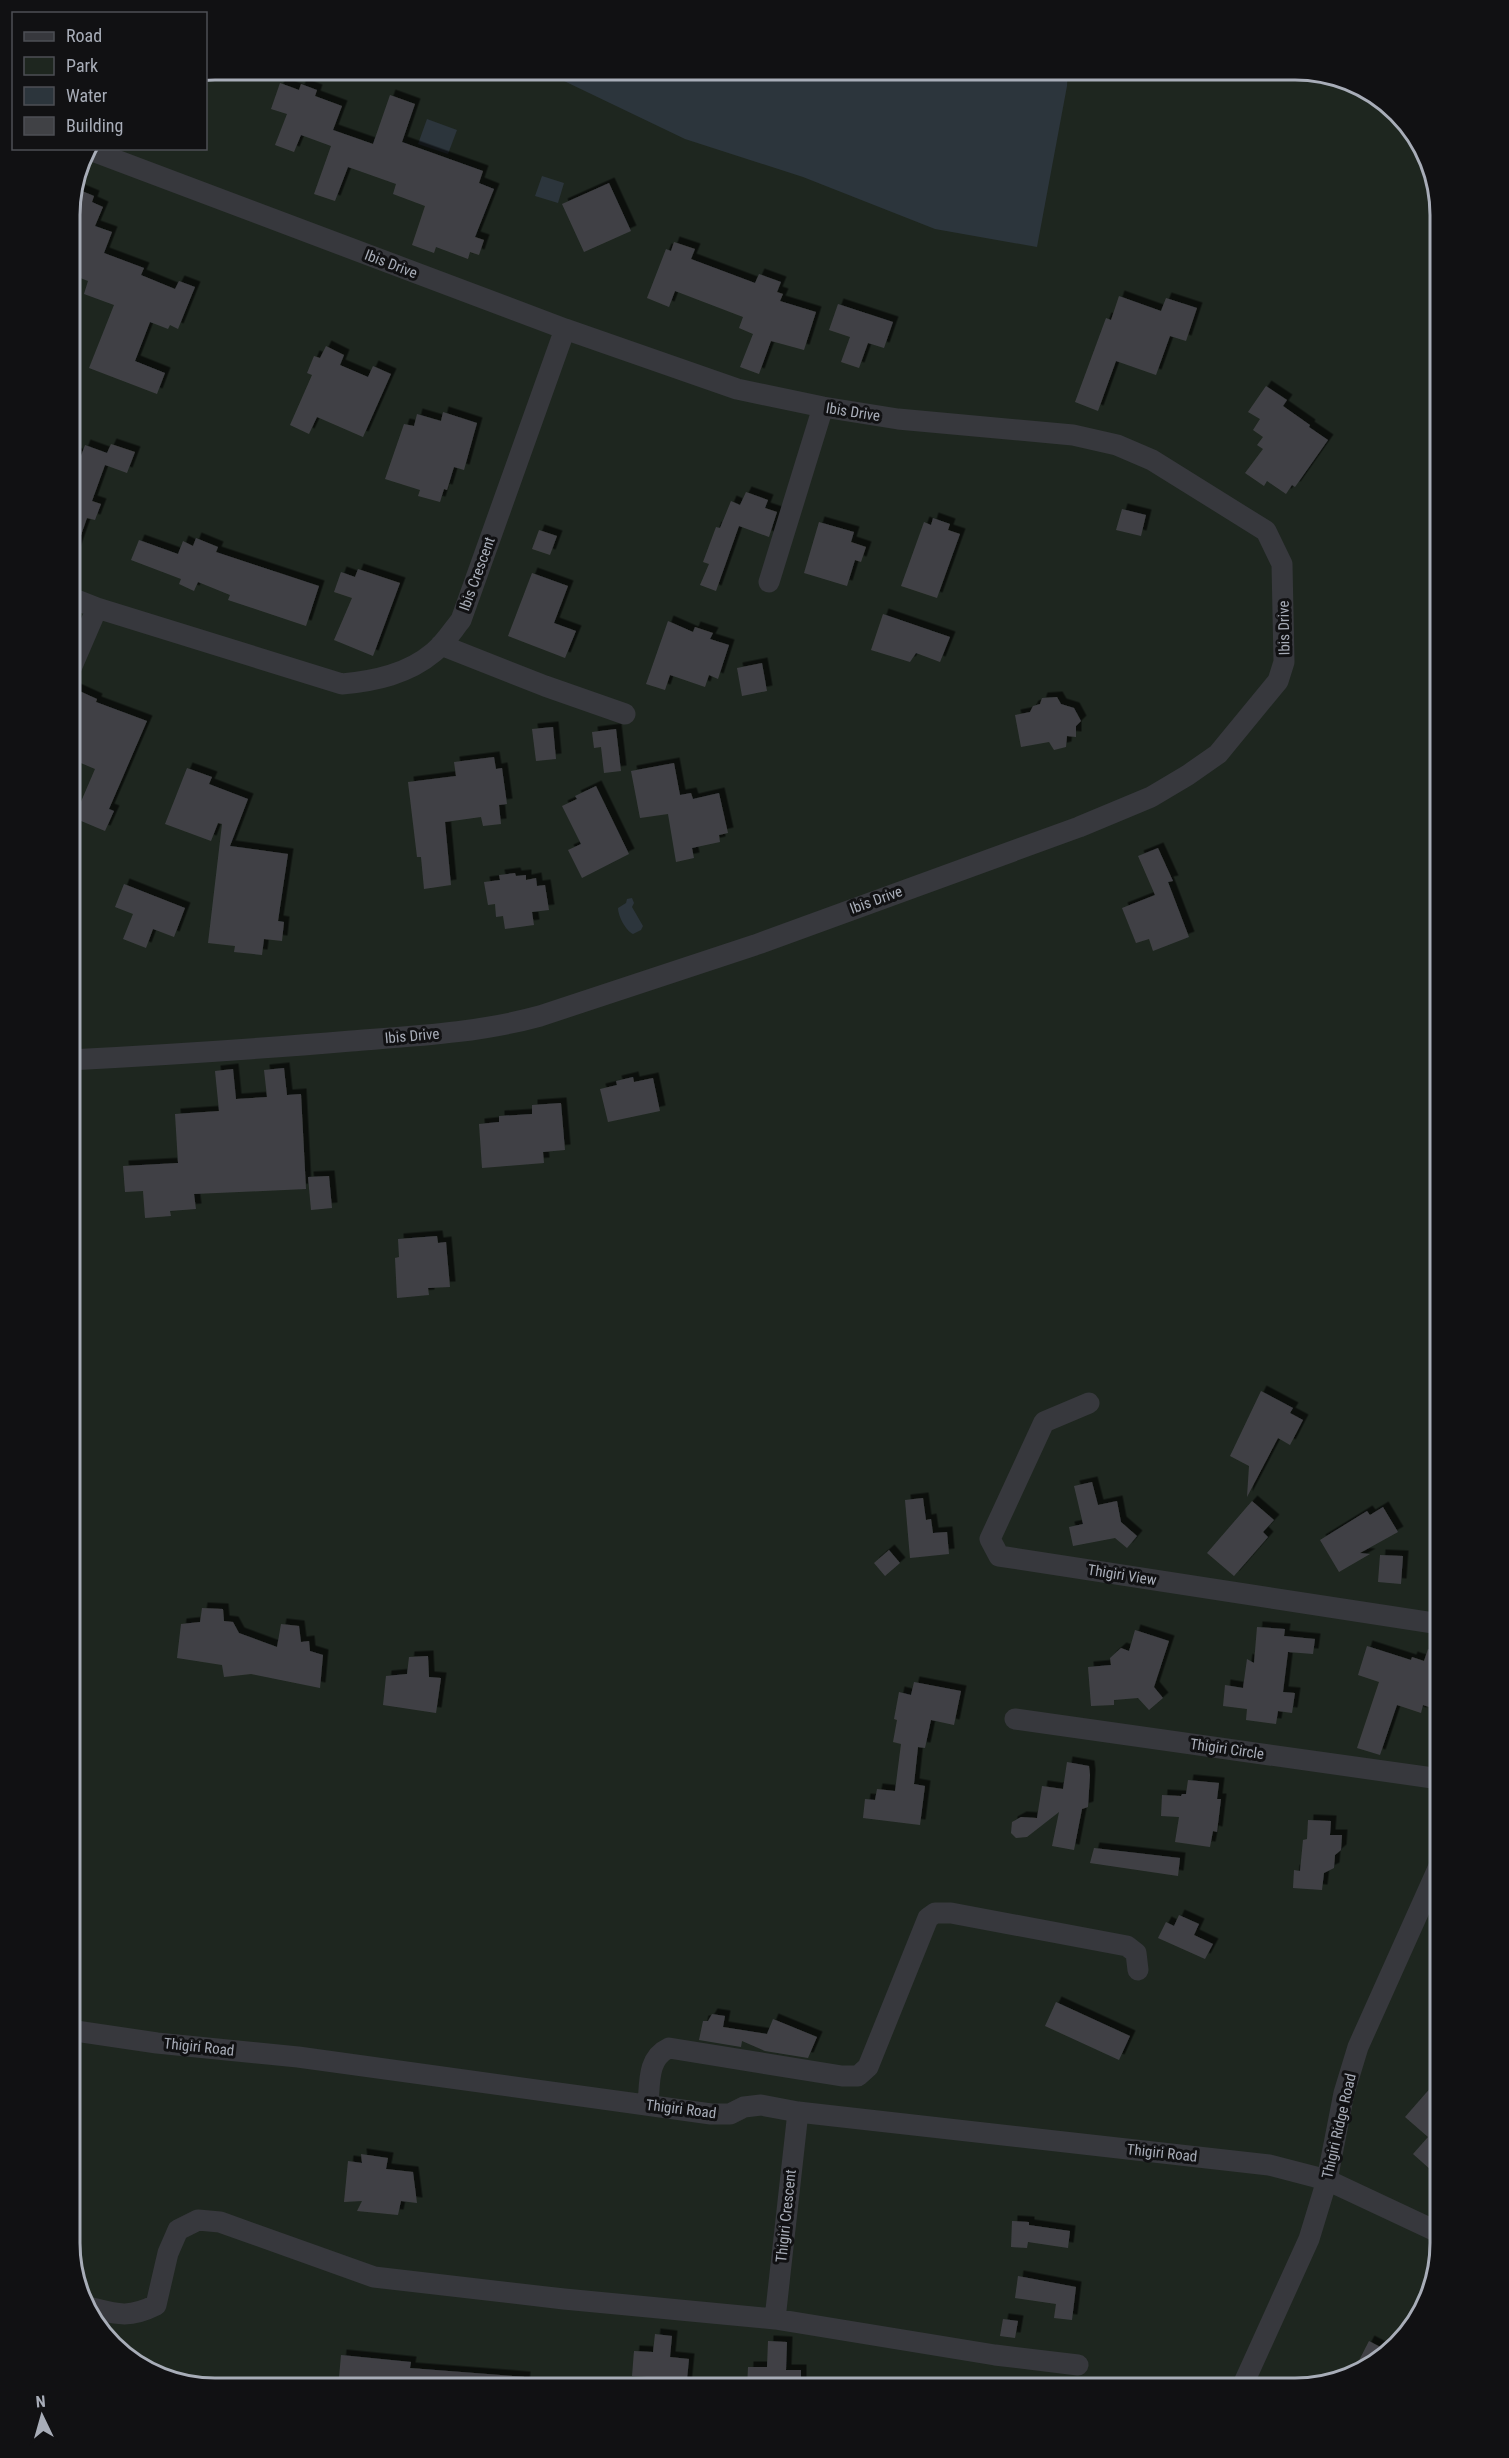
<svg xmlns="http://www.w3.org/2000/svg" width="1509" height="2458" font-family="'Roboto Condensed',sans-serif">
	<defs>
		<filter id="shadow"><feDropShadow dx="5.5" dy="-5.5" stdDeviation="0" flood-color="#0009"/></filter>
	</defs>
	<rect width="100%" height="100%" fill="#161618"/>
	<path fill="#1e261f" d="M215,69H1304L1376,94L1425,150L1440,215V2244L1416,2324L1359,2374L1294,2389H205L134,2365L84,2308L69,2243V205L80,159L87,149L206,148V71Z"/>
	<path fill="#2c353c" d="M539,69H1068L1067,86L1037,247L935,229L803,177L685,139Z
		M427,119L457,130L448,154L418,144Z
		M542,176L564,183L558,203L535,196Z
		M632,898L634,903L632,907L643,926L641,930L633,934C626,931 618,916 618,908L626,903L627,899Z"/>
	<path fill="#404145" filter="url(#shadow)" d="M280,83L299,90L301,84L317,90L315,96L342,106L333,130L373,144L390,95L415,104L402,142L483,171L479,183L494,189L475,237L484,240L479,255L470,252L468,259L436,247L434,253L412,245L425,206L393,194L396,184L348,167L335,201L314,194L331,146L301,135L294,152L275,145L287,114L271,109Z
		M609,183L631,231L584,252L562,204Z
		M77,189L94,196L92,202L103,207L95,226L112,232L104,253L144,268L141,275L175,289L179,281L195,287L178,329L170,325L168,329L150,322L135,361L165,373L157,394L89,368L114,305L84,294L88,281L70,274L77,257L69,254V205L72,194L74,195Z
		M674,242L695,249L691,259L755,283L759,274L781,282L777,292L783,294L780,301L816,312L804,350L771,341L759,374L740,367L753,334L739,328L743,317L675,291L669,307L647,298L666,249L671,251Z
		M1119,296L1161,311L1166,298L1197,308L1186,341L1170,336L1156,375L1116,361L1098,411L1075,402L1106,318L1111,320Z
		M838,304L893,322L884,348L868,343L859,368L841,362L850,337L829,330Z
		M326,346L344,355L340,365L368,377L373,366L391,374L363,437L317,417L309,434L290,425L312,375L307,373L314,356L320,358Z
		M1266,386L1287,400L1283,406L1310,425L1309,427L1328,440L1295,487L1292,485L1286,494L1267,481L1264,486L1245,473L1263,449L1257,445L1263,437L1253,430L1260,419L1248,412Z
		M443,412L477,423L464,470L454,467L447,490L444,489L440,502L418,496L420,490L385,479L404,424L414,426L417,414L441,421Z
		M111,444L135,452L127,473L105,465L92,501L101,504L95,520L87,518L72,561H69V471L75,453L81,456L85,445L107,453Z
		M746,492L768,500L765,508L777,512L769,537L739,526L716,591L700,585L709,564L703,562L716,527L720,528L731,501L740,505Z
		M1122,509L1146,515L1141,536L1116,530Z
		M933,518L950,524L948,530L960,534L937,598L901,586L924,522L931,525Z
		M819,522L854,532L851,542L866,547L861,562L855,560L847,586L804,573Z
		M539,530L557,536L550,555L532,549Z
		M196,538L218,547L216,552L319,586L306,626L228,600L230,595L198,582L194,591L179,584L181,579L131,560L139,540L178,554L183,541L193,546Z
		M358,569L400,583L373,656L334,640L352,598L334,592L341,572L355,577Z
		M532,573L568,586L554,623L576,631L565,658L508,636Z
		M883,614L950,637L940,662L916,653L910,662L871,650Z
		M668,621L693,632L695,627L713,633L710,639L729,645L718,679L709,675L705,687L670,675L665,690L646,684Z
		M762,663L767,691L742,696L737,668Z
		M75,689L97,699L96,702L147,721L109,809L114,811L105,831L74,818L95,769L69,758V702Z
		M1057,697L1061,704L1074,708L1081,721L1076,726V737L1067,736L1066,747L1054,750L1049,742L1021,747L1015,715L1030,712L1033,706L1040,704L1042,698Z
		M553,727L556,759L536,761L532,729Z
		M616,729L621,771L604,773L601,747L594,748L592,732Z
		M494,757L496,769L502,768L507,804L499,805L501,824L483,826L481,817L445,822L451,885L424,889L421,857H417L408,782L456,776L454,762Z
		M674,763L680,795L691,793L693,799L719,793L728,833L719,835L720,842L692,848L694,858L676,862L668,814L640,818L631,771Z
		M187,768L212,777L209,784L248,799L230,846L288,854L278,921L284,922L282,941L264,939L262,955L234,952L235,946L208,943L222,824L218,823L211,841L165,824Z
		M596,786L629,854L582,878L568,850L581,844L562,806L577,799L575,796Z
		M1158,848L1173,881L1168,882L1189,937L1153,951L1149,939L1136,943L1122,908L1155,895L1138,856Z
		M515,873L516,876L526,875V880L536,878L537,886L545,885L549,910L532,912L534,925L505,929L503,916L496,917L495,904L488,905L484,882L500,880L499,875Z
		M124,884L185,908L174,937L153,929L146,948L123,939L133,914L115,907Z
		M284,1068L287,1095L301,1094L306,1189L194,1194L196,1209L170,1211L171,1216L145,1218L143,1191L125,1192L123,1166L178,1163L175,1114L219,1111L215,1071L233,1069L236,1099L267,1097L264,1070Z
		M633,1077L634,1082L653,1078L660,1111L608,1122L600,1089L617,1085L616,1081Z
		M561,1103L565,1150L543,1152L544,1163L482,1168L479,1124L499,1122V1116L532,1114V1105Z
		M329,1176L332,1208L311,1210L308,1177Z
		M437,1236L438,1243L446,1242L450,1287L428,1288L429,1295L397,1298L395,1258L399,1257L398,1239Z
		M1261,1391L1293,1408L1290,1413L1303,1420L1290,1445L1278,1438L1247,1497L1249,1466L1230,1456Z
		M1092,1482L1098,1505L1117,1501L1121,1522L1137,1536L1127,1548L1115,1538L1073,1546L1069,1527L1083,1524L1074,1486Z
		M923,1498L926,1520L931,1519L933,1533L947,1532L949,1554L910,1558L905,1500Z
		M1252,1501L1274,1520L1263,1532L1268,1537L1234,1576L1207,1553Z
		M1383,1507L1398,1532L1360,1553L1370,1554L1339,1572L1320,1540L1367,1511L1370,1515Z
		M889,1550L900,1563L885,1576L874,1563Z
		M1380,1555L1403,1556L1401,1584L1378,1582Z
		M202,1608L223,1609L224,1621L233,1622L239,1633L277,1647L281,1624L299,1626L301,1642L309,1641L310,1651L323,1655L320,1688L251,1674L224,1677L222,1665L177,1658L181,1624L200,1622Z
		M1257,1627L1285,1629L1284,1636L1315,1639L1313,1654L1288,1652L1283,1692L1295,1693L1292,1713L1278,1711L1276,1724L1246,1720L1247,1709L1223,1706L1225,1685L1243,1688L1247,1659L1254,1663Z
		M1135,1630L1169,1641L1154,1687L1163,1698L1149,1710L1138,1698L1114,1700V1705L1091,1706L1088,1667L1111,1665L1110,1658L1121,1648L1129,1651Z
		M1367,1646L1411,1660L1412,1657L1424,1661L1428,1649L1440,1653V1685L1432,1708L1423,1705L1421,1713L1397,1705L1380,1755L1357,1748L1379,1682L1358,1675Z
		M428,1656L429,1677L441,1678L436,1713L383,1705L386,1676L407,1674L409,1657Z
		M914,1682L961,1691L954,1725L931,1720L925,1748L918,1747L914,1784L925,1786L920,1825L863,1818L865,1799L875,1800L877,1789L895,1791L901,1744L893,1742L897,1720L894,1719L899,1692L911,1695Z
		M1067,1762L1089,1766L1090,1775L1088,1807L1082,1809L1074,1850L1052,1846L1059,1812L1027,1837L1016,1838L1011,1833L1012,1822L1021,1817L1037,1818L1042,1786L1063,1789Z
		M1188,1780L1219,1783L1217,1799H1221L1217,1832L1213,1831L1210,1847L1175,1842L1179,1817L1161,1816L1162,1795L1181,1796L1182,1794H1186Z
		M1308,1820L1331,1821L1330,1835H1342L1341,1850L1335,1855L1334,1868L1324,1873L1322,1890L1293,1888L1294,1870L1300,1871L1303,1840L1307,1839Z
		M1094,1848L1180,1858L1178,1876L1090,1863Z
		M1179,1915L1199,1924L1194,1935L1213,1944L1205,1959L1158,1938L1166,1922L1174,1926Z
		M1056,2002L1130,2036L1119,2060L1045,2026Z
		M712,2014L725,2016L723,2027L767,2034L773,2019L817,2037L808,2058L765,2051L742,2041L741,2047L699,2040L703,2021H708Z
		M1440,2077V2178L1413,2154L1428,2137L1405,2117Z
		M361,2154L388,2158L386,2169L413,2172L417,2203L401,2201L398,2215L357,2211L362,2201L344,2202L348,2161L362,2163Z
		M1012,2221L1029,2222V2225L1070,2231L1068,2248L1028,2242L1027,2248L1011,2247Z
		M1018,2276L1076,2287L1072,2320L1054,2318L1056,2304L1015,2298Z
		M1003,2319L1018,2321L1015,2338L1000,2336Z
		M655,2334L672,2336L670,2357L689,2359L686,2389L646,2387L647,2377L632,2376L634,2351L653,2352Z
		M768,2341L787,2342L786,2370H801V2389H747L748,2367H767Z
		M1369,2341L1386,2350L1359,2374L1351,2376Z
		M341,2355L411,2362L410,2368L525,2377L524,2389H338Z"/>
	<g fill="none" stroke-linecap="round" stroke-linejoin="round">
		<path stroke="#37383d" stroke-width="21" d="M769,582L823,407
			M69,597L97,608L342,684C375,681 408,674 434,652C444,644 453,630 461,620L565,329
			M441,645L545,686L625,714
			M69,673L97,608
			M69,1060C163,1055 257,1049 351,1041C415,1036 478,1033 540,1016L755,945L1079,827L1151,797L1188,775L1218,754L1278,681L1284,662L1282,564L1266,531L1152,460L1117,445L1073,435L898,419L823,407L737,389L565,329L87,149
			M1089,1403L1044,1422L990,1539L999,1556L1440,1624
			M1015,1719L1440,1779
			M69,2030L157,2043L298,2057L711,2114H730L744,2107L761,2105L798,2112L1269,2165L1327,2180L1440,2233
			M648,2105C650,2083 647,2058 669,2048L842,2076H858L868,2067L928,1918L935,1913H951L1127,1946L1136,1953L1138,1970
			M84,2306C114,2313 126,2320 156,2305L168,2253L178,2230L198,2220L220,2222L374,2277L564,2299L775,2319L995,2355L1078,2365
			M775,2319L798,2112
			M1241,2389L1309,2239L1327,2180L1344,2093L1358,2047L1440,1864"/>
	</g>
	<g text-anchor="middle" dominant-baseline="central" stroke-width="6" stroke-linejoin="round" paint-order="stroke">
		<g font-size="15" fill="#a8adb8" stroke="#111113">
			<text transform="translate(391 264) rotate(21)">Ibis Drive</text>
			<text transform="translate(853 412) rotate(9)">Ibis Drive</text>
			<text transform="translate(477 574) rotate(-70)">Ibis Crescent</text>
			<text transform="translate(1284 628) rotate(-91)">Ibis Drive</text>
			<text transform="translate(876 900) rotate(-20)">Ibis Drive</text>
			<text transform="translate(412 1036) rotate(-5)">Ibis Drive</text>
			<text transform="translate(1122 1575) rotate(9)">Thigiri View</text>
			<text transform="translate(1227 1749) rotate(8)">Thigiri Circle</text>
			<text transform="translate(199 2047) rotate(6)">Thigiri Road</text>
			<text transform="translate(681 2109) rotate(7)">Thigiri Road</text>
			<text transform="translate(1339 2126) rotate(-77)">Thigiri Ridge Road</text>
			<text transform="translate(1162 2153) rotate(6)">Thigiri Road</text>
			<text transform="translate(786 2216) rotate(-84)">Thigiri Crescent</text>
		</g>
	</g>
	<path d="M0 0H1509V2458H0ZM215 80H1295A135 135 0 0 1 1430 215V2243A135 135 0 0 1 1295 2378H215A135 135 0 0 1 80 2243V215A135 135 0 0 1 215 80Z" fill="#111113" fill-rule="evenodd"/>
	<path fill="none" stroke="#a8adb8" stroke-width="3" d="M215 80H1295A135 135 0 0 1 1430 215V2243A135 135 0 0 1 1295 2378H215A135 135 0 0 1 80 2243V215A135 135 0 0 1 215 80Z"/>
	<rect x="12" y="12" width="195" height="138" fill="#111113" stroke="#4d4f55" stroke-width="1.5"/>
	<rect x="24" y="32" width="30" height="9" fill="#37383d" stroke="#4d4f55" stroke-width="1.5"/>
	<text x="66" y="42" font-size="18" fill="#a8adb8">Road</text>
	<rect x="24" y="57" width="30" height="18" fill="#1e261f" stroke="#4d4f55" stroke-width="1.5"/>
	<text x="66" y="72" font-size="18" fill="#a8adb8">Park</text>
	<rect x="24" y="87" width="30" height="18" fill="#2c353c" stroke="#4d4f55" stroke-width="1.5"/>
	<text x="66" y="102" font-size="18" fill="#a8adb8">Water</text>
	<rect x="24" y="117" width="30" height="18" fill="#404145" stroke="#4d4f55" stroke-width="1.5"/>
	<text x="66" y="132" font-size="18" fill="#a8adb8">Building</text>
	<g transform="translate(42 2416) rotate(355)" stroke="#111113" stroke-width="4.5" paint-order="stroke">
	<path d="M0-4.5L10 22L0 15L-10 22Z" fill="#a8adb8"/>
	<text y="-9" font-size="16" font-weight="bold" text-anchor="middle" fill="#a8adb8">N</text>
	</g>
</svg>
